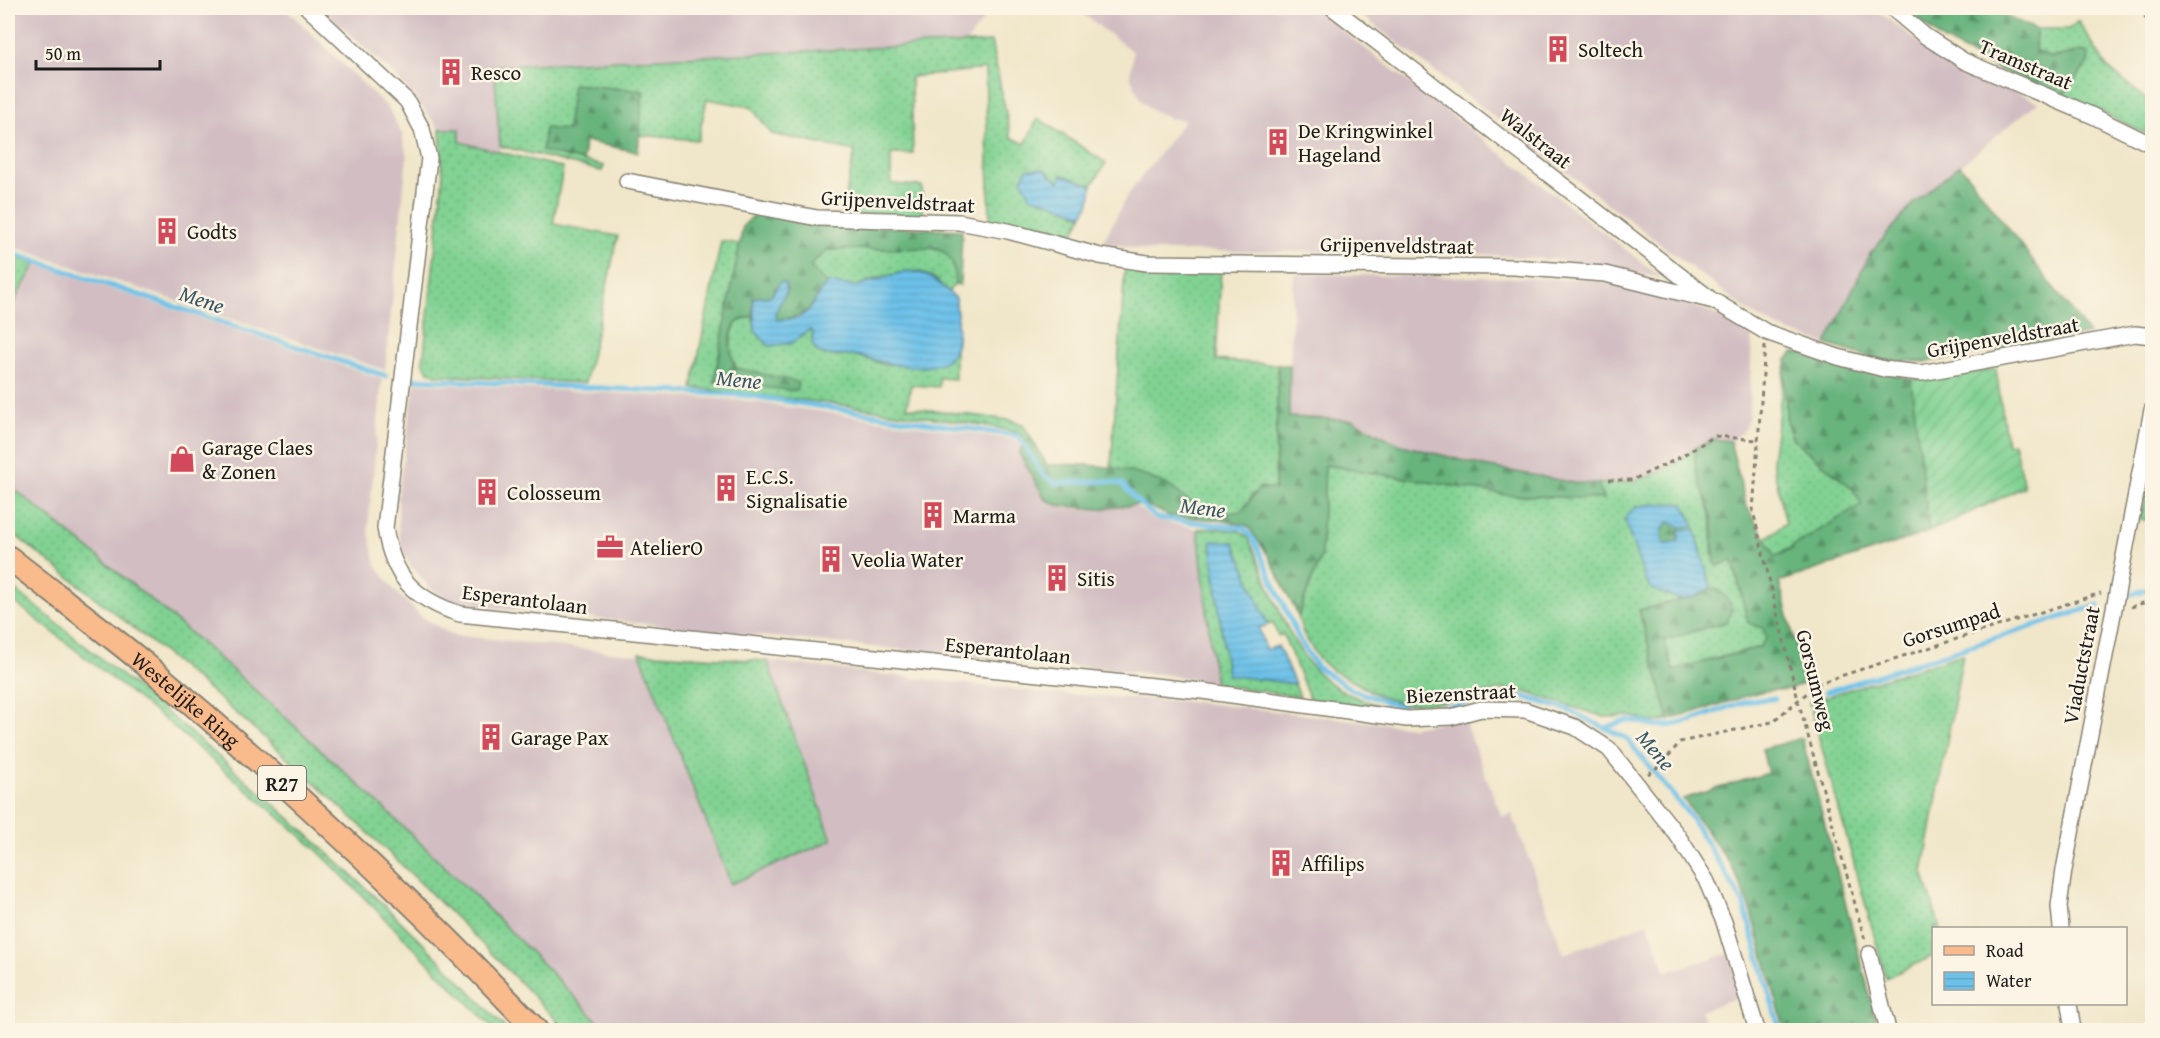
<svg xmlns="http://www.w3.org/2000/svg" width="2160" height="1038" font-family="'Gentium Book Plus',serif">
	<defs>
		<pattern id="grass-dots" width="8" height="8" patternUnits="userSpaceOnUse" patternTransform="scale(1.5)"><rect width="8" height="8" fill="#81d293"/><path d="M2 2h.1M6 6h.1" fill="none" stroke="#6fb47e" stroke-width="1.8" stroke-linecap="round"/></pattern>
		<pattern id="forest-firs" width="22" height="20" patternUnits="userSpaceOnUse" patternTransform="scale(1.5)"><rect width="22" height="20" fill="#68b47d"/><path d="M5 1l3.5 6h-7zM16 11l3.5 6h-7z" fill="#559266"/></pattern>
		<pattern id="garden-furrows" width="10" height="10" patternUnits="userSpaceOnUse" patternTransform="scale(1.5)"><rect width="10" height="10" fill="#81d293"/><path d="M-1 1l2-2M0 10L10 0M9 11l2-2" fill="none" stroke="#6fb47e"/></pattern>
		<pattern id="water-rules" width="6" height="5" patternUnits="userSpaceOnUse" patternTransform="scale(1.5)"><rect width="6" height="5" fill="#6dc1e9"/><path d="M0 2.5h6" fill="none" stroke="#5ea5c7"/></pattern>
	</defs>
	<rect width="100%" height="100%" fill="#fcf5e5"/>
	<filter id="ink" filterUnits="userSpaceOnUse"><feTurbulence type="fractalNoise" baseFrequency=".0167" numOctaves="2"/><feDisplacementMap in="SourceGraphic" scale="12" xChannelSelector="R" yChannelSelector="G"/><feConvolveMatrix kernelMatrix="1 2 1 2 8 2 1 2 1" color-interpolation-filters="sRGB"/></filter>
	<filter id="wash" filterUnits="userSpaceOnUse"><feTurbulence type="fractalNoise" baseFrequency=".008" numOctaves="4" result="noise"/><feDisplacementMap in="SourceGraphic" scale="24" xChannelSelector="R" yChannelSelector="G"/><feGaussianBlur stdDeviation="1.35" result="paint"/><feColorMatrix in="noise" values="0 0 0 0 0 0 0 0 0 0 0 0 0 0 0 0 0 1.4 0 .05"/><feComposite in="paint" operator="in"/></filter>
	<g filter="url(#wash)">
		<rect width="100%" height="100%" fill="#f0e6c9"/>
		<path fill="#d2bec2" d="M8,8H285L388,108L402,134L407,157L385,370L8,245Z
			M321,8H992L966,43L494,66L500,152L459,142L460,129H440L398,78Z
			M1075,8H1313L1662,278L1561,260L1452,252L1151,251L1103,242L1127,196L1185,120L1169,118L1152,110L1141,100L1130,76L1133,52Z
			M1352,8H1873L1932,52L2038,102L1913,204L1870,254L1826,344L1776,327L1751,313Z
			M36,264L382,379L368,528L376,565L394,590L422,617L452,635L640,655L731,884L832,839L767,661L1044,693L1195,702L1413,727L1463,718L1502,817L1512,814L1564,954L1648,923L1666,972L1731,953L1742,996L1700,1011L1708,1030H606L542,962L342,770L196,638L8,484V311Z
			M1294,274L1594,279L1657,293L1711,312L1752,336L1749,415L1743,432L1730,441L1713,439L1650,477L1630,484H1598L1575,483L1484,466L1430,452L1398,444L1353,420L1288,417Z
			M415,383L740,400L1016,440L1022,448L1019,453L1042,495L1056,505L1077,509L1135,506L1155,520L1198,529L1215,684L1169,675L751,635L476,606L449,599L431,589L412,567L403,552L399,534L398,495Z"/>
		<path fill="url(#grass-dots)" stroke="#4e7758" stroke-width="1.5" d="M2078,21L2107,67L2152,104V137L2064,94L2088,63L2083,51L2050,58L2034,50L2036,29H2069Z
			M991,42L1011,137L1025,144L1038,118L1106,163L1092,185L1062,175L1060,183L1075,214H1083L1070,241L990,220L985,69L911,77L913,154H891V184L922,186V216H841L855,151L772,134L751,107L707,99L698,140L638,135L643,92L574,84L567,131L542,151L604,166L602,171L500,146L494,66Z
			M440,129H460V142L563,168L553,224L618,236L585,383L436,375L427,370L423,362L443,177Z
			M721,241L740,244L714,382L754,373L736,368C729,354 729,335 737,322L753,316L755,331L801,337L809,330L813,331L812,339L831,356H857L886,365L949,358L955,349V379L939,378V387L911,385L907,407L1010,420L1022,424L1031,438L1026,440L1019,433L989,426L828,403L692,388Z
			M879,248C899,248 948,240 954,265C955,271 955,278 955,284L948,292L934,278L918,271L880,277L857,286L826,283L810,266L827,250Z
			M8,254L36,264L8,311Z
			M1125,267L1221,270L1216,360L1278,365L1275,490L1254,493L1242,511L1226,514L1210,511L1186,501L1170,487L1111,467Z
			M1784,373L1787,423L1793,439L1852,488L1863,505L1775,557L1765,539L1786,523L1772,461Z
			M1697,447C1690,467 1703,483 1708,502C1713,519 1712,537 1712,555L1733,561L1748,622L1763,628L1767,639L1760,647L1673,670L1664,640L1726,622L1720,591L1711,588L1695,529L1679,530L1680,527L1694,526L1684,504L1636,507L1653,590L1682,600L1639,610L1669,720L1653,722L1630,716L1604,717L1519,690H1500L1439,703L1402,704L1380,696L1330,669L1318,658L1303,633L1298,617L1321,556L1325,465L1508,495L1603,499L1598,484C1644,483 1661,475 1697,447Z
			M2152,453V521L2140,519Z
			M8,484C71,535 135,585 197,639C339,763 477,893 606,1030H566C473,933 377,838 276,748C190,671 99,600 8,530Z
			M1212,528L1240,531L1248,537C1268,579 1285,639 1317,672C1336,692 1366,701 1390,710L1310,699L1283,634L1278,636L1273,623L1268,625L1234,542H1211L1227,674L1295,684L1300,697L1215,684L1198,529Z
			M8,584C183,723 355,866 507,1030H495L316,849L169,723L8,597Z
			M640,653L767,661L832,840L731,884Z
			M1963,654L1923,872L1940,928H1934L1933,956L1886,978L1809,702Z"/>
		<path fill="url(#forest-firs)" stroke="#42684c" stroke-width="1.5" d="M1906,8H1985L2036,29L2035,50L2050,58L2083,51L2089,54L2088,63L2064,94L1997,69L1941,39Z
			M573,84L643,91L638,152L585,141L583,161L542,151L545,128L567,130Z
			M1960,165L2089,334L1926,362L1878,360L1826,344L1870,254L1913,204Z
			M755,214L819,224L962,230L960,285L955,284C954,266 953,258 938,248L827,250L810,266L826,283C814,309 806,317 777,320L775,313L783,298L775,288L771,296L753,298V316C748,317 743,319 739,321C726,330 730,356 736,368L798,382L797,391L714,382L743,226Z
			M1793,353H1811L1911,379L1929,532L1779,582L1806,683L1790,689L1763,691L1669,720L1639,610L1695,597L1711,588C1724,592 1728,598 1732,610L1726,622L1664,640L1673,670L1760,647L1766,638L1763,628L1748,623L1733,561L1716,566C1711,550 1715,535 1712,519C1708,496 1689,470 1697,447L1713,439L1730,441L1746,505L1776,557L1862,504L1852,488L1793,439L1787,423L1784,373L1787,360Z
			M1278,365H1290L1289,417L1353,420L1398,444L1430,452L1484,466L1575,483L1598,484L1603,499L1508,495L1325,465L1321,556L1298,616L1268,555L1248,526L1220,520L1169,516L1144,504L1098,509L1057,505L1045,499L1019,453L1026,440L1031,438L1047,465C1077,464 1109,464 1138,474C1148,477 1163,482 1172,488C1197,507 1208,518 1242,511L1260,487L1275,489Z
			M1669,522L1680,527L1679,541L1665,545C1661,537 1661,528 1669,522Z
			M1802,738L1879,1030H1785L1748,902L1732,867L1683,799L1768,773L1762,749Z"/>
		<path fill="url(#garden-furrows)" stroke="#4e7758" stroke-width="1.5" d="M1996,369L2007,444L2014,443L2024,487L1929,532L1911,379H1929Z"/>
		<path fill="url(#water-rules)" stroke="#446e82" stroke-width="1.5" d="M1027,169H1044L1059,182L1062,175L1092,185L1090,203L1083,214L1030,196L1022,180Z
			M906,271C929,271 939,284 956,298C956,313 960,336 955,349C943,380 882,363 860,356C846,353 831,359 818,352C811,348 812,339 813,332L809,330L792,343L769,346L755,331L753,298L771,296L780,282L785,283L787,290L775,313L777,320L798,318L809,310L826,283L857,286Z
			M1670,503L1684,504L1694,526L1680,527L1669,522C1661,528 1660,537 1665,545L1679,541V530L1695,529L1711,588L1695,597L1682,600L1653,590L1645,580L1625,520C1631,502 1653,505 1670,503Z
			M1211,541L1234,542L1268,625L1259,628L1266,650L1278,646L1295,684L1227,675Z"/>
		<g fill="none" stroke-linecap="round" stroke-linejoin="round">
			<path stroke="#6dc1e9" stroke-width="5" d="M8,252L386,376
				M413,379L744,395L1018,436L1043,475L1055,483L1106,481L1122,484L1136,500L1157,518L1244,528L1254,540L1300,641L1317,667L1353,690L1409,710H1432L1514,694L1568,710L1626,738L1690,816L1743,902L1780,1030
				M2132,594L2152,588
				M1826,692L2099,605
				M1607,728C1637,711 1643,730 1673,725C1708,719 1738,697 1775,699"/>
		</g>
	</g>
	<g filter="url(#ink)">
		<g fill="none" stroke-linecap="round" stroke-linejoin="round">
			<defs>
				<path id="minor" d="M308,8L407,101L422,129L429,158L385,528C393,578 414,599 460,614L1202,691L1407,719L1451,717L1481,709L1525,710L1575,727L1609,749L1678,836L1706,880L1724,922L1757,1030
					M1333,8L1709,298
					M1892,8L1925,36L1964,61L2091,115L2152,145
					M627,181L817,218L959,222L1008,231L1100,256L1147,263L1514,267L1605,274L1714,301L1766,332L1838,357L1884,369L1921,373L2135,334L2152,336
					M2061,928L2059,906L2064,870L2152,410
					M1869,954L1888,1030
					M2069,1004L2073,1030"/>
				<g id="primary">
					<path id="s1" d="M8,557C55,594 104,630 151,669C286,782 415,902 536,1030"/>
				</g>
			</defs>
			<use href="#minor" stroke="#868172" stroke-width="18"/>
			<use href="#primary" stroke="#868172" stroke-width="26"/>
			<path stroke="#868172" stroke-width="3" stroke-dasharray="4.5 4.5" stroke-linecap="butt" d="M2141,8L2152,31
				M1765,346L1753,511L1798,700L1865,940
				M1609,480H1632L1675,460L1715,436L1757,440
				M2131,607L2152,600
				M1648,774L1662,764L1680,742L1772,722L1818,684L1828,680L2101,593
				M554,1023L561,1030"/>
			<use href="#minor" stroke="#fff" stroke-width="15"/>
			<use href="#primary" stroke="#fabb8c" stroke-width="22"/>
		</g>
	</g>
	<defs>
		<symbol id="building-bare" viewBox="-9 -9 18 18"><path d="M-4-6H4V6H1V3H-1V6H-4ZM-2.5-4.3h1.7v1.8h-1.7ZM.8-4.3h1.7v1.8H.8ZM-2.5-1h1.7V.8h-1.7ZM.8-1h1.7V.8H.8Z" fill="#d1495b" stroke="#fcf5e5" stroke-width="2.5" paint-order="stroke"/></symbol>
		<symbol id="shop-bare" viewBox="-9 -9 18 18"><path d="M-5-2.5h2.3a2.7 3.5 0 0 1 5.4 0H5L5.5 6h-11ZM-1.5-2.5h3a1.5 2.3 0 0 0-3 0Z" fill="#d1495b" stroke="#fcf5e5" stroke-width="2.5" paint-order="stroke"/></symbol>
		<symbol id="office-bare" viewBox="-9 -9 18 18"><path d="M-6-3h4V-5.5h4V-3h4V5H-6ZM-1-4.5V-3h2v-1.5ZM-6 0V1H6V0Z" fill="#d1495b" stroke="#fcf5e5" stroke-width="2.5" paint-order="stroke"/></symbol>
	</defs>
	<g fill-rule="evenodd">
		<use href="#building-bare" x="1539" y="30" width="38" height="38"/>
		<use href="#building-bare" x="432" y="53" width="38" height="38"/>
		<use href="#building-bare" x="1259" y="123" width="38" height="38"/>
		<use href="#building-bare" x="148" y="212" width="38" height="38"/>
		<use href="#shop-bare" x="163" y="440" width="38" height="38"/>
		<use href="#building-bare" x="707" y="469" width="38" height="38"/>
		<use href="#building-bare" x="468" y="473" width="38" height="38"/>
		<use href="#building-bare" x="914" y="496" width="38" height="38"/>
		<use href="#office-bare" x="591" y="528" width="38" height="38"/>
		<use href="#building-bare" x="812" y="540" width="38" height="38"/>
		<use href="#building-bare" x="1038" y="559" width="38" height="38"/>
		<use href="#building-bare" x="472" y="718" width="38" height="38"/>
		<use href="#building-bare" x="1262" y="844" width="38" height="38"/>
	</g>
	<g text-anchor="middle" dominant-baseline="central" stroke-width="5" stroke-linejoin="round" paint-order="stroke">
		<rect fill="#fcf5e5" stroke="#5f5d58" stroke-width="1.5" x="258" y="766" width="48" height="34" rx="4.5"/>
		<g font-size="20" font-weight="bold" fill="#1c1c1c">
			<text x="282" y="783">R27</text>
		</g>
		<g font-size="21" fill="#1c1c1c" stroke="#fcf5e5" text-anchor="start">
			<text x="1578" y="49">Soltech</text>
			<text x="471" y="72">Resco</text>
			<text x="1298" y="130">De Kringwinkel<tspan x="1298" dy="24">Hageland</tspan></text>
			<text x="187" y="231">Godts</text>
			<text x="202" y="447">Garage Claes<tspan x="202" dy="24">&amp; Zonen</tspan></text>
			<text x="746" y="476">E.C.S.<tspan x="746" dy="24">Signalisatie</tspan></text>
			<text x="507" y="492">Colosseum</text>
			<text x="953" y="515">Marma</text>
			<text x="630" y="547">AtelierO</text>
			<text x="851" y="559">Veolia Water</text>
			<text x="1077" y="578">Sitis</text>
			<text x="511" y="737">Garage Pax</text>
			<text x="1301" y="863">Affilips</text>
		</g>
		<g font-size="21" fill="#1c1c1c" stroke="#fcf5e5">
			<text transform="translate(2026 64) rotate(23)">Tramstraat</text>
			<text transform="translate(1536 138) rotate(38)">Walstraat</text>
			<text transform="translate(898 201) rotate(3)">Grijpenveldstraat</text>
			<text transform="translate(1397 245) rotate(1)">Grijpenveldstraat</text>
			<text transform="translate(2003 337) rotate(-10)">Grijpenveldstraat</text>
			<text transform="translate(525 599) rotate(7)">Esperantolaan</text>
			<text transform="translate(1951 625) rotate(-18)">Gorsumpad</text>
			<text transform="translate(1008 650) rotate(6)">Esperantolaan</text>
			<text transform="translate(2081 665) rotate(-79)">Viaductstraat</text>
			<text transform="translate(1816 680) rotate(76)">Gorsumweg</text>
			<text transform="translate(1461 693) rotate(-3)">Biezenstraat</text>
			<text stroke="none"><textPath href="#s1" startOffset="228">Westelijke Ring</textPath></text>
		</g>
		<g font-size="22" font-style="italic" fill="#385664" stroke="#fcf5e5">
			<text transform="translate(202 299) rotate(18)">Mene</text>
			<text transform="translate(739 379) rotate(5)">Mene</text>
			<text transform="translate(1203 507) rotate(7)">Mene</text>
			<text transform="translate(1656 750) rotate(49)">Mene</text>
		</g>
	</g>
	<rect width="2160" height="1038" fill="none" stroke="#fcf5e5" stroke-width="30"/>
	<rect x="1932" y="927" width="195" height="78" fill="#fcf5e5" stroke="#a29e95" stroke-width="1.5"/>
	<rect x="1944" y="946" width="30" height="9" fill="#fabb8c" stroke="#a29e95" stroke-width="1.5"/>
	<text x="1986" y="957" font-size="18" fill="#1c1c1c">Road</text>
	<rect x="1944" y="972" width="30" height="18" fill="url(#water-rules)" stroke="#a29e95" stroke-width="1.5"/>
	<text x="1986" y="987" font-size="18" fill="#1c1c1c">Water</text>
	<path d="M36 60v9h124v-9" fill="none" stroke="#1c1c1c" stroke-width="3"/>
	<text x="45" y="60" font-size="18" fill="#1c1c1c" stroke="#fcf5e5" stroke-width="4.5" paint-order="stroke">50 m</text>
</svg>
